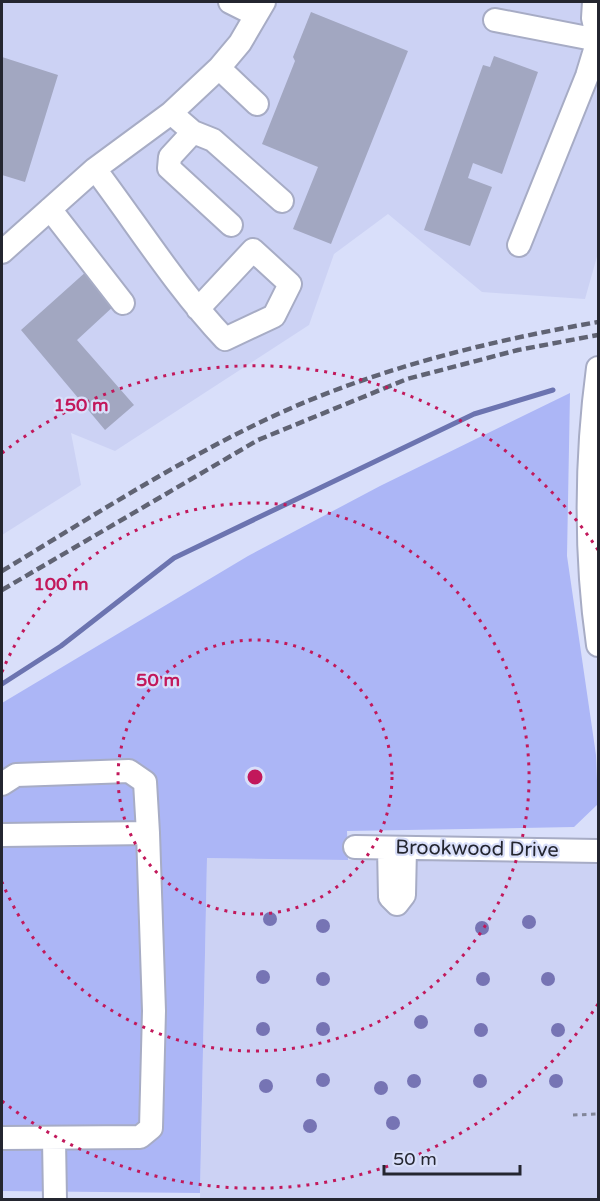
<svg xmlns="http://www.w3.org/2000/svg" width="600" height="1201" font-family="'Varela Round',sans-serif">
	<rect width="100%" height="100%" fill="#d9dffa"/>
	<path fill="#ccd2f4" d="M2,2H598V253L585,299L482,292L388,214L334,254L309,325L115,451L71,433L81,485L2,535Z
		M207,858L598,863V1199L200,1200Z"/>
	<path fill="#acb6f6" d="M570,393L567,556L596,755L598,804L574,827L347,831L348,860L207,858L200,1193L2,1191V703L248,556L380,486Z"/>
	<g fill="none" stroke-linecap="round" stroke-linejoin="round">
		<path stroke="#6c74b0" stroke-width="5" d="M2,684L61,646L174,558L474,414L553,390"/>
	</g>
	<path fill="#a2a7c1" d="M311,12L408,51L331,244L293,229L318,167L262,144L295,61L293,57Z
		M494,56L538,72L502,174L473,163L468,178L492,187L470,246L424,230L483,65L490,67Z
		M2,57L58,75L25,182L2,175Z
		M88,270L116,304L77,340L134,405L105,430L21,330Z"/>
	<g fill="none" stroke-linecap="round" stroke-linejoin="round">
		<defs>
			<path id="minor" d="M230,2L256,15
				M495,20L598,40
				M219,68L257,104
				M171,113L193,132L213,140L282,201
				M193,132L170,157L169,168L231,225
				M95,169C138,226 176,287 225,339L274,316L290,284L253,250L198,309
				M50,209L123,303
				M519,245L587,76L598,40L593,18L594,2
				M2,252L95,169L171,113L219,68L240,43L264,2
				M598,368C586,457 585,555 598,645
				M2,784L16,775L129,771L145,782L148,833
				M2,835L148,833L154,1011L151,1128L140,1137L2,1138
				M355,847L598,851
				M389,848L390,897L397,904L404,895L405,848
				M54,1139L55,1200"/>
		</defs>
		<use href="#minor" stroke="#a7acc5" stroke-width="26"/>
		<path stroke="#828699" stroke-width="3" stroke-dasharray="4.5 4.5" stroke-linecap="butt" d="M573,1115L598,1114"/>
		<use href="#minor" stroke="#fff" stroke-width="22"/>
		<path stroke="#606373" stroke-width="4.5" stroke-dasharray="9 4.5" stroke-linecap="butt" d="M2,571C88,519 173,464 265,420C370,370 484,342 598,322
			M2,590L258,440L407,379L518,350L598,335"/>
	</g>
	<g fill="#7674b4">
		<circle cx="270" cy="919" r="7"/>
		<circle cx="529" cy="922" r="7"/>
		<circle cx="323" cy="926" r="7"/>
		<circle cx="482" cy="928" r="7"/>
		<circle cx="263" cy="977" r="7"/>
		<circle cx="323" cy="979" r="7"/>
		<circle cx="483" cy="979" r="7"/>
		<circle cx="548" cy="979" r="7"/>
		<circle cx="421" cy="1022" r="7"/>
		<circle cx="263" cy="1029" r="7"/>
		<circle cx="323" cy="1029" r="7"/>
		<circle cx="481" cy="1030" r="7"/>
		<circle cx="558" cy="1030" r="7"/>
		<circle cx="323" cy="1080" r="7"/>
		<circle cx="414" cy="1081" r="7"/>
		<circle cx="480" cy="1081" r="7"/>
		<circle cx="556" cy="1081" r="7"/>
		<circle cx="266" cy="1086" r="7"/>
		<circle cx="381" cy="1088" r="7"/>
		<circle cx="393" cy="1123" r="7"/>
		<circle cx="310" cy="1126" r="7"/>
	</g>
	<g fill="none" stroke="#c2185b" stroke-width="3" stroke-dasharray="3 6">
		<circle cx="255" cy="777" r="137"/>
		<path d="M2 672A274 274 0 1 1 2 882"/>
		<path d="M598 1004A411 411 0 0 1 2 1101M2 453A411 411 0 0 1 598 550"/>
	</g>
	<g text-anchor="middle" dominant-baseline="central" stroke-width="4.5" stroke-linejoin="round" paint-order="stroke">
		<g font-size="20" fill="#242630" stroke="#d9dffa">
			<text transform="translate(477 849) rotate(1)">Brookwood Drive</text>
		</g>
	</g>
	<circle cx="255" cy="777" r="9" fill="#c2185b" stroke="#d9dffa" stroke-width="3"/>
	<g font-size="18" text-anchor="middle" font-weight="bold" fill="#c2185b" stroke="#d9dffa" stroke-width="4.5" stroke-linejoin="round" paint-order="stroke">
		<text x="81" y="411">150 m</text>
		<text x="61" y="590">100 m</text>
		<text x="158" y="686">50 m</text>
	</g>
	<rect width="600" height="1201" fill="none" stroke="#242630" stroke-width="6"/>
	<path d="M384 1165v9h136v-9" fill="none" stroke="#242630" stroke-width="3"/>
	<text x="393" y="1165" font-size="18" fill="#242630" stroke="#d9dffa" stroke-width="4.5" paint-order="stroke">50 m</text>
</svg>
